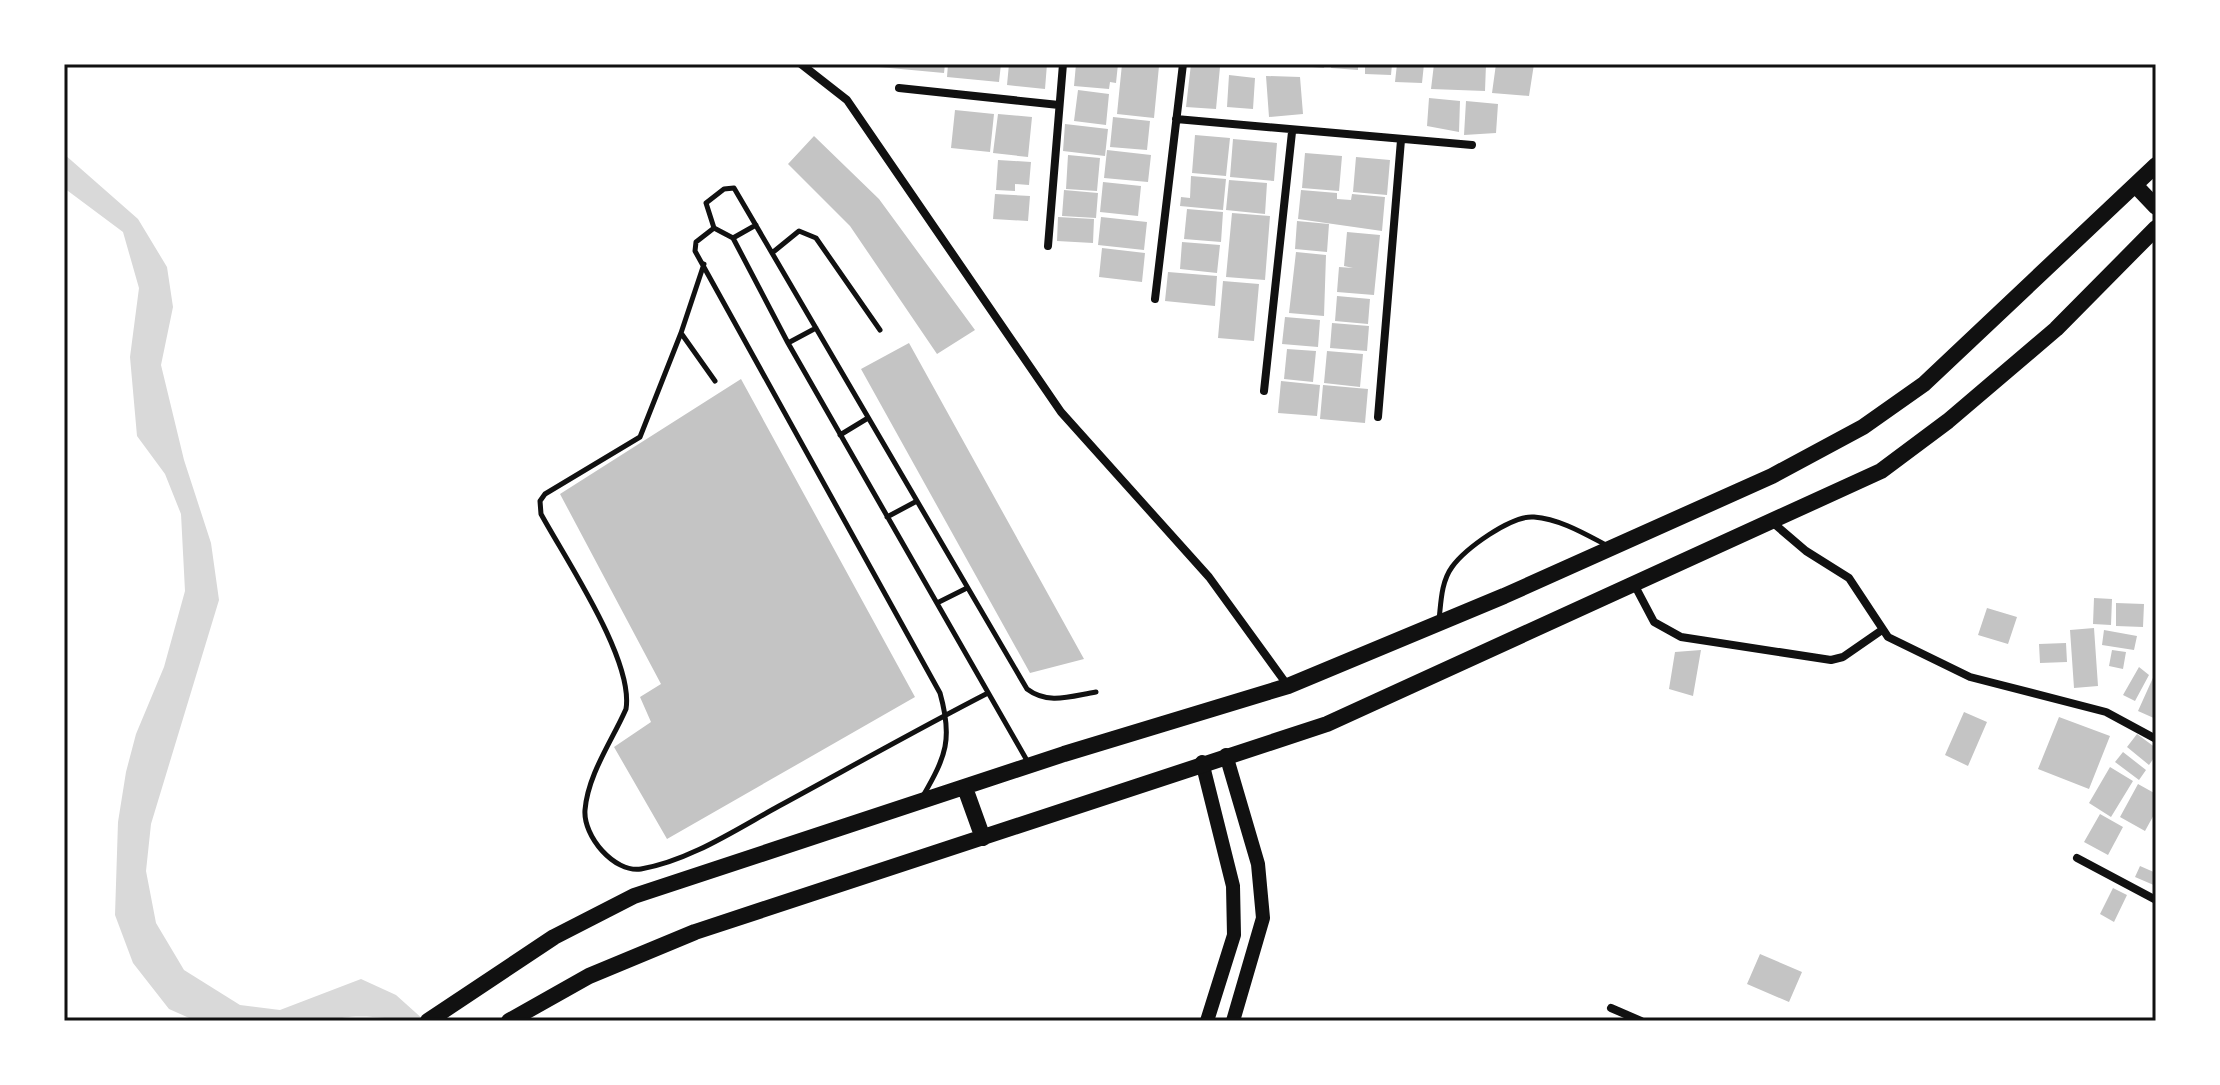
<svg xmlns="http://www.w3.org/2000/svg" width="2220" height="1085" font-family="Georgia,serif">
	<rect width="100%" height="100%" fill="#fff"/>
	<path fill="#d9d9d9" d="M64,154L138,219L167,267L173,307L161,365L184,460L211,543L219,600L151,824L146,871L156,923L184,970L240,1005L280,1010L361,979L396,995L425,1021C394,1021 359,1011 330,1021H196L169,1009L133,963L115,915L118,822L126,772L136,734L164,667L185,591L181,514L165,474L137,436L130,357L139,288L123,232L64,188Z"/>
	<path fill="#c4c4c4" d="M879,64H945L944,73L879,67Z
		M948,64H1001L999,82L947,77Z
		M1009,64H1047L1045,89L1007,85Z
		M1076,64H1118L1116,83L1110,82L1109,89L1074,86Z
		M1122,64L1159,66L1154,118L1117,114Z
		M1191,64L1220,67L1216,109L1186,107Z
		M1300,64H1325L1324,68L1300,66Z
		M1332,64H1358V70L1331,68Z
		M1365,64H1392L1391,75L1365,74Z
		M1397,64H1424L1422,83L1395,82Z
		M1434,64H1486L1485,91L1431,89Z
		M1496,64H1534L1529,96L1492,93Z
		M1229,75L1255,78L1253,109L1227,107Z
		M1266,76L1300,77L1303,114L1269,117Z
		M1078,90L1109,94L1106,125L1074,121Z
		M1429,98L1460,101L1459,132L1427,126Z
		M1466,101L1498,104L1496,133L1464,135Z
		M955,110L994,114L990,152L951,148Z
		M998,114L1032,117L1028,157L993,153Z
		M1113,117L1150,121L1147,150L1110,147Z
		M1065,124L1108,129L1105,156L1063,151Z
		M1195,135L1230,138L1226,176L1192,173Z
		M814,136L879,199L975,330L937,354L850,226L788,164Z
		M1233,139L1277,143L1274,181L1230,177Z
		M1107,150L1151,155L1148,182L1104,178Z
		M1305,153L1342,156L1339,191L1302,188Z
		M1068,155L1100,158L1097,191L1066,189Z
		M1356,157L1390,160L1387,195L1353,192Z
		M998,160L1031,162L1029,185L1015,184V191L996,190Z
		M1191,176L1226,179L1223,210L1180,206L1181,197L1190,198Z
		M1229,180L1267,183L1265,214L1226,210Z
		M1103,182L1141,186L1138,216L1100,212Z
		M1064,190L1098,193L1096,218L1062,216Z
		M1301,190L1337,193V199L1351,200L1352,194L1385,197L1382,231L1298,219Z
		M995,194L1030,196L1028,221L993,219Z
		M1187,209L1223,212L1221,242L1184,239Z
		M1232,213L1270,216L1265,280L1226,277Z
		M1058,217L1094,219L1093,243L1057,241Z
		M1101,217L1147,222L1144,250L1098,245Z
		M1297,221L1329,224L1327,252L1295,249Z
		M1347,232L1380,235L1374,295L1337,292L1339,267L1353,268L1344,266Z
		M1182,242L1220,245L1217,273L1180,269Z
		M1102,248L1145,253L1142,282L1099,277Z
		M1296,252L1326,255L1324,316L1289,313Z
		M1168,272L1217,276L1215,306L1165,301Z
		M1223,281L1259,284L1254,341L1218,338Z
		M1337,296L1370,299L1368,324L1335,321Z
		M1285,317L1320,320L1318,347L1282,344Z
		M1332,323L1369,326L1367,351L1330,348Z
		M909,343L1084,659L1030,673L861,369Z
		M1287,349L1316,351L1313,382L1284,379Z
		M1327,351L1363,354L1360,387L1324,383Z
		M741,379L915,697L667,839L614,747L651,722L640,697L661,684L560,494Z
		M1281,381L1320,385L1317,416L1278,413Z
		M1323,385L1368,389L1365,423L1320,419Z
		M2094,598L2112,599L2111,625L2093,624Z
		M2116,603L2144,604L2143,627L2116,626Z
		M1987,608L2017,617L2008,644L1978,635Z
		M2094,628L2098,686L2074,688L2070,630Z
		M2104,630L2137,636L2134,650L2102,645Z
		M2066,643L2067,662L2040,663L2039,644Z
		M1701,650L1693,696L1669,689L1675,652Z
		M2112,650L2126,652L2123,669L2109,666Z
		M2139,667L2149,675L2135,701L2123,695Z
		M2156,671V719L2138,711Z
		M1964,712L1987,722L1968,766L1945,755Z
		M2059,717L2110,736L2089,789L2038,769Z
		M2137,734L2156,748V755L2149,765L2127,747Z
		M2123,752L2146,770L2139,780L2115,762Z
		M2110,767L2133,781L2111,817L2089,803Z
		M2138,784L2156,794V811L2145,831L2120,817Z
		M2100,814L2123,827L2108,855L2084,842Z
		M2140,866L2156,873V886L2135,877Z
		M2113,888L2127,895L2114,922L2100,914Z
		M1760,954L1802,972L1789,1002L1747,984Z"/>
	<g fill="none" stroke-linecap="round" stroke-linejoin="round">
		<path stroke="#111" stroke-width="5" d="M714,228L733,238L756,225
			M733,238L788,343L1029,764
			M772,253L1027,689C1048,705 1071,696 1096,692
			M704,264L681,333L640,437L545,494L540,501L541,514C566,560 634,660 626,709C612,741 588,774 585,810C583,836 614,873 641,869C689,861 737,829 779,806C849,768 918,729 988,693
			M880,330L816,238L799,231L772,253L734,188L724,189L706,203L714,228L696,242L695,251L940,693C953,739 946,756 923,796
			M681,333L715,381
			M788,343L816,328
			M840,435L868,418
			M887,517L917,501
			M937,603L967,588
			M1439,620C1441,603 1441,582 1452,567C1465,549 1511,515 1534,517C1560,519 1585,534 1608,546"/>
		<path stroke="#111" stroke-width="8" d="M801,64L847,100L1061,412L1209,577L1288,686
			M899,88L1059,105
			M1176,119L1472,145
			M1048,246L1063,64
			M1155,299L1183,64
			M1264,391L1292,132
			M1378,417L1401,140
			M1772,522L1806,551L1849,578L1888,637L1970,677L2106,712L2156,739
			M1635,586L1654,622L1681,637L1831,660L1843,657L1882,630
			M2077,858L2156,900
			M1611,1008L1641,1021"/>
		<path stroke="#111" stroke-width="14" d="M1226,755L1258,864L1263,918L1233,1021
			M1202,762L1233,886L1234,935L1207,1021"/>
		<path stroke="#111" stroke-width="16" d="M2136,186L2156,207
			M965,788L983,838
			M428,1021L554,937L634,896L1064,754L1288,686L1504,596L1772,476L1863,427L1924,384L2156,165
			M509,1021L589,976L695,932L1327,724L1881,471L1948,421L2056,329L2156,228"/>
	</g>
	<rect width="2220" height="1085" fill="none" stroke="#ffffff" stroke-width="132"/>
	<rect x="66" y="66" width="2088" height="953" fill="none" stroke="#111" stroke-width="3"/>
</svg>
